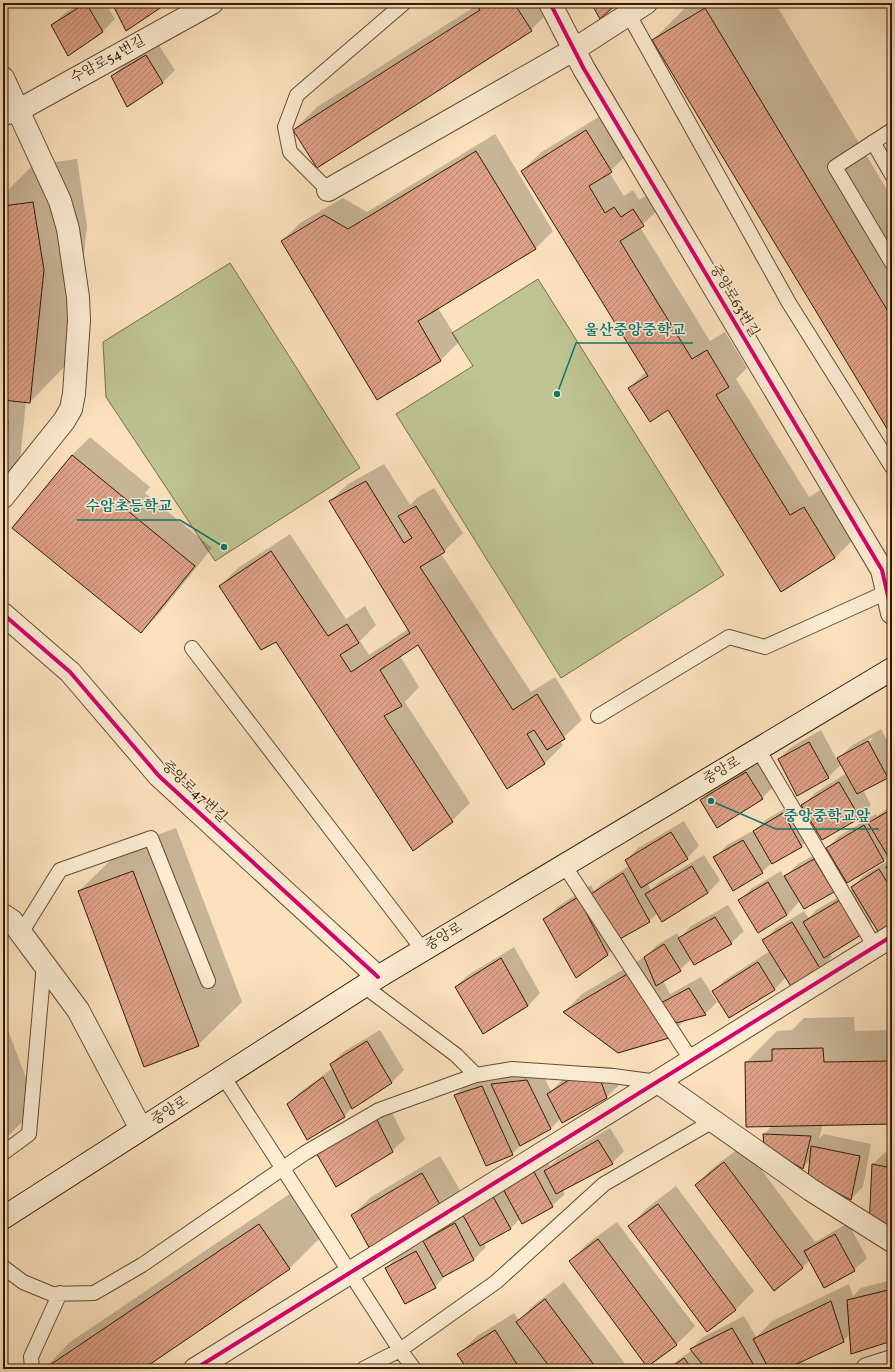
<svg xmlns="http://www.w3.org/2000/svg" width="895" height="1372" font-family="Vollkorn,'Noto Serif KR',serif">
	<defs>
		<pattern id="building-hatch" width="6" height="6" patternUnits="userSpaceOnUse"><rect width="6" height="6" fill="#dea086"/><path d="M-1 1l2-2M0 6l6-6M5 7l2-2" fill="none" stroke="#b5826b"/></pattern>
	</defs>
	<rect width="100%" height="100%" fill="#fbe2bd"/>
	<filter id="stains"><feTurbulence type="fractalNoise" baseFrequency=".005" numOctaves="4"/><feColorMatrix values="0 0 0 0 .2 0 0 0 0 .09 0 0 0 0 .02 0 0 0 .5 -.17"/></filter>
	<radialGradient id="worn" r=".72"><stop offset=".6" stop-color="#630" stop-opacity="0"/><stop offset="1" stop-color="#630" stop-opacity=".3"/></radialGradient>
	<path fill="#bec392" stroke="#796e4a" d="M230,263L360,468L215,561L106,397L103,342Z
		M538,279L724,575L561,678L396,414L473,366L452,333Z"/>
	<path fill="#0003" fill-rule="evenodd" d="M56,3H62L58,6Z
		M81,3H105L115,19L103,31L68,55L52,25L65,13Z
		M476,3H552L554,7L531,30L318,167L294,130L317,107L477,5Z
		M690,3H775L892,198V435L653,40Z
		M158,44L175,70L163,82L112,76L125,64Z
		M605,113L629,153L609,172L624,196L633,190L639,200L652,192L661,207L640,227L710,341L725,332L747,368L736,379L809,497L822,489L853,540L835,558L669,409L629,388L646,372L522,171L540,153Z
		M495,134L553,231L535,249L438,308L459,342L441,360L378,398L282,241L300,223L343,198L367,212Z
		M77,159L87,226L73,358L30,402L26,401L20,461L3,486V195L33,165Z
		M90,437L150,487L145,493L212,548L159,614L141,632L72,455Z
		M384,464L410,505L417,498L434,488L463,533L441,554L531,692L555,677L582,720L560,741L563,745L545,763L507,787L418,644L400,656L419,687L405,702L470,803L452,821L413,850L277,640L220,586L238,568L290,534L346,619L365,606L376,625L360,641L369,655L408,629L330,501L348,484Z
		M881,729L892,750V772L888,777L863,790L871,805L859,817L803,805L815,793L847,773L842,764L828,777L779,759L791,747L821,730L837,760L851,746ZM872,738L873,739L852,751V749Z
		M759,760L774,786L762,798L701,800L713,788Z
		M796,802L814,834L802,846L773,862L762,872L715,858L727,845L756,829L767,819Z
		M892,805V927L873,922L861,934L830,953L832,957L820,969L786,977L775,989L729,1017L714,991L726,979L770,951L764,940L776,928L804,911L809,918L816,910L853,889L852,887L864,875L891,859L889,855L884,860L848,882L846,878L833,891L800,901L787,915L740,900L752,888L781,871L784,877L798,864L827,848L839,836L876,814L877,816Z
		M684,821L699,846L687,858L647,883L651,890L659,882L704,855L720,880L708,893L662,920L658,913L649,921L618,939L620,942L608,954L576,976L545,919L557,907L591,885L594,891L601,884L629,866L626,861L638,848Z
		M176,828L242,1002L198,1045L79,891L123,848Z
		M728,905L744,931L731,943L691,959L680,970L663,981L670,994L701,977L717,1002L705,1014L686,1019L668,1037L564,1012L582,994L646,956L657,945L677,933L680,938L691,926Z
		M514,947L540,993L528,1006L483,1033L456,987L468,975Z
		M3,1017L37,1107L3,1141Z
		M854,1017L855,1031L892,1030V1123L823,1124L819,1139L824,1134L871,1144L863,1187L851,1199L810,1160L803,1168L764,1134L773,1125L746,1062L777,1031L792,1030L804,1018Z
		M380,1030L404,1070L392,1082L352,1108L344,1116L288,1104L300,1092L333,1068L331,1064L343,1052Z
		M585,1066L612,1067L619,1085L607,1097L562,1122L561,1118L551,1128L523,1143L512,1154L455,1095L468,1083L494,1075L496,1080L504,1072L540,1069L551,1091L560,1082Z
		M389,1106L405,1139L392,1151H317Z
		M610,1128L624,1151L612,1163L562,1189L565,1194L552,1206L520,1219L511,1228L484,1243L486,1247L474,1259L447,1274L435,1287L386,1268L398,1256L425,1241L437,1229L546,1159L550,1166L557,1159Z
		M743,1145L815,1242L848,1223L867,1258L854,1270L824,1287L810,1260L802,1268L696,1185L714,1167Z
		M885,1152L892,1154V1230L873,1164Z
		M440,1156L460,1190L442,1208L353,1215L371,1197Z
		M676,1186L754,1291L736,1309L707,1331L629,1226L647,1208Z
		M291,1193L321,1237L289,1269L141,1369H44L70,1342Z
		M617,1222L695,1326L677,1344L648,1366L570,1261L588,1243Z
		M892,1280V1340L851,1333L843,1341L784,1369H666L692,1350L691,1349L703,1337L744,1316L756,1337L772,1321L849,1284L853,1296L861,1288Z
		M564,1282L629,1369H552L546,1361L545,1362L549,1369H468L459,1354L477,1336L514,1313L519,1320L535,1304Z"/>
	<path fill="url(#building-hatch)" stroke="#341a01" d="M86,3L103,32L68,56L51,25Z
		M112,3H161L163,6L126,31Z
		M475,3H514L532,31L317,168L293,130L480,10Z
		M591,3H618L600,19Z
		M705,8L892,318V437L652,40Z
		M146,55L163,83L127,107L111,76Z
		M586,130L612,172L589,186L605,213L614,207L621,217L633,209L644,226L620,241L692,359L707,350L729,387L716,395L790,515L804,507L835,558L781,592L668,410L650,422L628,388L648,376L521,171Z
		M476,151L536,249L418,321L441,361L377,400L281,241L324,215L348,229Z
		M33,202L44,270L30,403L3,400V206Z
		M3,420L8,421L3,477Z
		M72,455L133,505L128,511L195,566L141,633L12,528Z
		M366,481L404,543L412,538L398,516L416,506L445,552L420,567L513,710L537,694L565,739L547,750L534,730L527,734L545,764L507,789L418,645L380,670L402,706L384,716L453,822L413,851L276,642L261,650L219,586L271,551L328,636L347,624L359,643L340,655L351,672L410,633L329,501Z
		M868,741L888,778L857,794L837,758Z
		M809,742L829,778L797,796L778,759Z
		M746,772L763,799L717,828L700,800Z
		M839,782L860,818L822,840L801,805Z
		M892,809V857L889,858L868,823Z
		M783,813L802,847L772,864L753,831Z
		M864,825L884,861L847,883L826,848Z
		M671,832L688,859L641,888L625,860Z
		M743,840L763,873L733,891L713,857Z
		M814,859L834,892L804,909L784,876Z
		M892,863V877L886,867Z
		M692,866L708,893L662,922L645,894Z
		M879,869L892,890V928L880,935L851,887Z
		M133,871L199,1046L144,1067L78,891Z
		M623,873L650,922L618,940L588,896Z
		M768,882L787,915L758,933L738,900Z
		M578,897L608,955L576,978L543,919Z
		M840,900L861,935L824,958L803,922Z
		M715,917L732,944L694,965L678,938Z
		M792,922L821,970L792,988L762,940Z
		M664,944L681,971L656,986L644,957Z
		M501,958L528,1006L483,1034L455,987Z
		M758,962L775,990L729,1018L712,991Z
		M629,973L669,1038L618,1053L563,1012Z
		M689,988L706,1015L676,1023L659,1004Z
		M367,1041L392,1083L352,1109L330,1064Z
		M823,1048L824,1062L892,1061V1124L746,1127L745,1062L772,1061V1049Z
		M323,1077L345,1117L307,1140L287,1104Z
		M572,1078L600,1079L607,1098L562,1123L547,1094Z
		M527,1080L551,1129L520,1146L491,1084Z
		M482,1086L513,1155L486,1166L454,1095Z
		M376,1118L393,1152L336,1187L315,1151Z
		M763,1134L811,1136L803,1169L764,1146Z
		M598,1140L613,1164L556,1194L544,1171Z
		M811,1146L860,1156L851,1200L808,1178Z
		M724,1162L803,1268L774,1291L695,1185Z
		M872,1164L892,1168V1231L869,1227Z
		M533,1170L553,1207L522,1224L502,1187Z
		M422,1173L442,1208L371,1251L351,1215Z
		M491,1193L511,1229L480,1246L460,1210Z
		M658,1204L736,1310L707,1332L628,1226Z
		M455,1223L474,1260L443,1277L423,1241Z
		M259,1224L290,1269L143,1369H44Z
		M835,1234L855,1271L824,1288L804,1251Z
		M598,1239L677,1345L647,1367L569,1261Z
		M416,1251L436,1288L405,1304L385,1268Z
		M888,1290L892,1296V1341L851,1354L847,1300Z
		M545,1299L597,1369H551L516,1322Z
		M831,1301L844,1342L786,1369H769L753,1339Z
		M732,1328L756,1369H706L690,1349Z
		M495,1330L520,1369H467L457,1354Z
		M684,1358L692,1369H669Z"/>
	<g fill="none" stroke-linecap="round" stroke-linejoin="round">
		<defs>
			<path id="lane" d="M629,15L789,303L892,467
				M892,130L835,167L892,263
				M873,142L892,175
				M328,190L290,152L285,127L297,95L404,3
				M192,648L423,950
				M598,716L729,637L765,647L887,592
				M758,749L875,947
				M564,865L692,1061
				M21,933L60,870L151,838L208,981
				M364,986L456,1055L476,1075
				M223,1076L400,1350L363,1369
				M3,1153L29,1134L44,964
				M3,1267L23,1282L52,1294L94,1293L142,1265L305,1153L379,1110L476,1075L512,1069L613,1076L658,1082
				M32,1369L31,1357L60,1293
				M414,1369L400,1350L496,1282L604,1184L713,1121"/>
			<path id="street" d="M550,3L584,69L882,570L892,613
				M3,78L60,201L68,229L78,297L79,320L74,394L71,409L64,421L3,497
				M3,114L19,110L212,3
				M328,190L575,49L646,3
				M3,614L70,672L159,776L378,977
				M3,915L12,921L78,1010L141,1129
				M658,1082L811,1190L892,1241
				M195,1369L892,936
				M867,1369L892,1361"/>
			<path id="secondary" d="M3,1218L378,977L892,669"/>
		</defs>
		<use href="#lane" stroke="#664c30" stroke-width="16"/>
		<use href="#street" stroke="#664c30" stroke-width="24"/>
		<use href="#secondary" stroke="#341a01" stroke-width="24"/>
		<use href="#lane" stroke="#fcecd4" stroke-width="14"/>
		<use href="#street" stroke="#fcecd4" stroke-width="22"/>
		<use href="#secondary" stroke="#fcecd4" stroke-width="22"/>
		<defs>
			<path id="cycleway" d="M550,3L584,69L882,570L892,613
				M3,614L70,672L159,776L378,977
				M195,1369L892,936"/>
		</defs>
		<use href="#cycleway" stroke="#fcecd4" stroke-width="6"/>
		<use href="#cycleway" stroke="#d6006c" stroke-width="4"/>
	</g>
	<g text-anchor="middle" dominant-baseline="central" stroke-width="3" stroke-linejoin="round" paint-order="stroke">
		<g font-size="14" fill="#341a01" stroke="#fcecd4">
			<text transform="translate(108 60) rotate(-29)">수암로54번길</text>
			<text transform="translate(734 301) rotate(59)">중앙로63번길</text>
			<text transform="translate(722 771) rotate(-31)">중앙로</text>
			<text transform="translate(194 792) rotate(43)">중앙로47번길</text>
			<text transform="translate(444 937) rotate(-31)">중앙로</text>
			<text transform="translate(170 1111) rotate(-33)">중앙로</text>
		</g>
	</g>
	<path fill="none" stroke="#0f766e" stroke-width="1.5" d="M557 394L576 343H693M224 547L180 520H77M711 801L776 829H879"/>
	<g fill="#0f766e" stroke="#fcecd4" stroke-width="1.5">
		<circle cx="557" cy="394" r="4"/>
		<circle cx="224" cy="547" r="4"/>
		<circle cx="711" cy="801" r="4"/>
	</g>
	<g font-size="15" text-anchor="middle" font-weight="bold" fill="#0f766e" stroke="#fcecd4" stroke-width="3" stroke-linejoin="round" paint-order="stroke">
		<text x="635" y="335">울산중앙중학교</text>
		<text x="129" y="511">수암초등학교</text>
		<text x="827" y="821">중앙중학교앞</text>
	</g>
	<rect width="895" height="1372" fill="none" stroke="#fbe2bd" stroke-width="16"/>
	<rect x="4" y="4" width="887" height="1364" fill="none" stroke="#341a01" stroke-width="2"/>
	<rect x="8" y="8" width="879" height="1356" fill="none" stroke="#341a01"/>
	<rect width="100%" height="100%" filter="url(#stains)"/>
	<rect width="100%" height="100%" fill="url(#worn)"/>
</svg>
